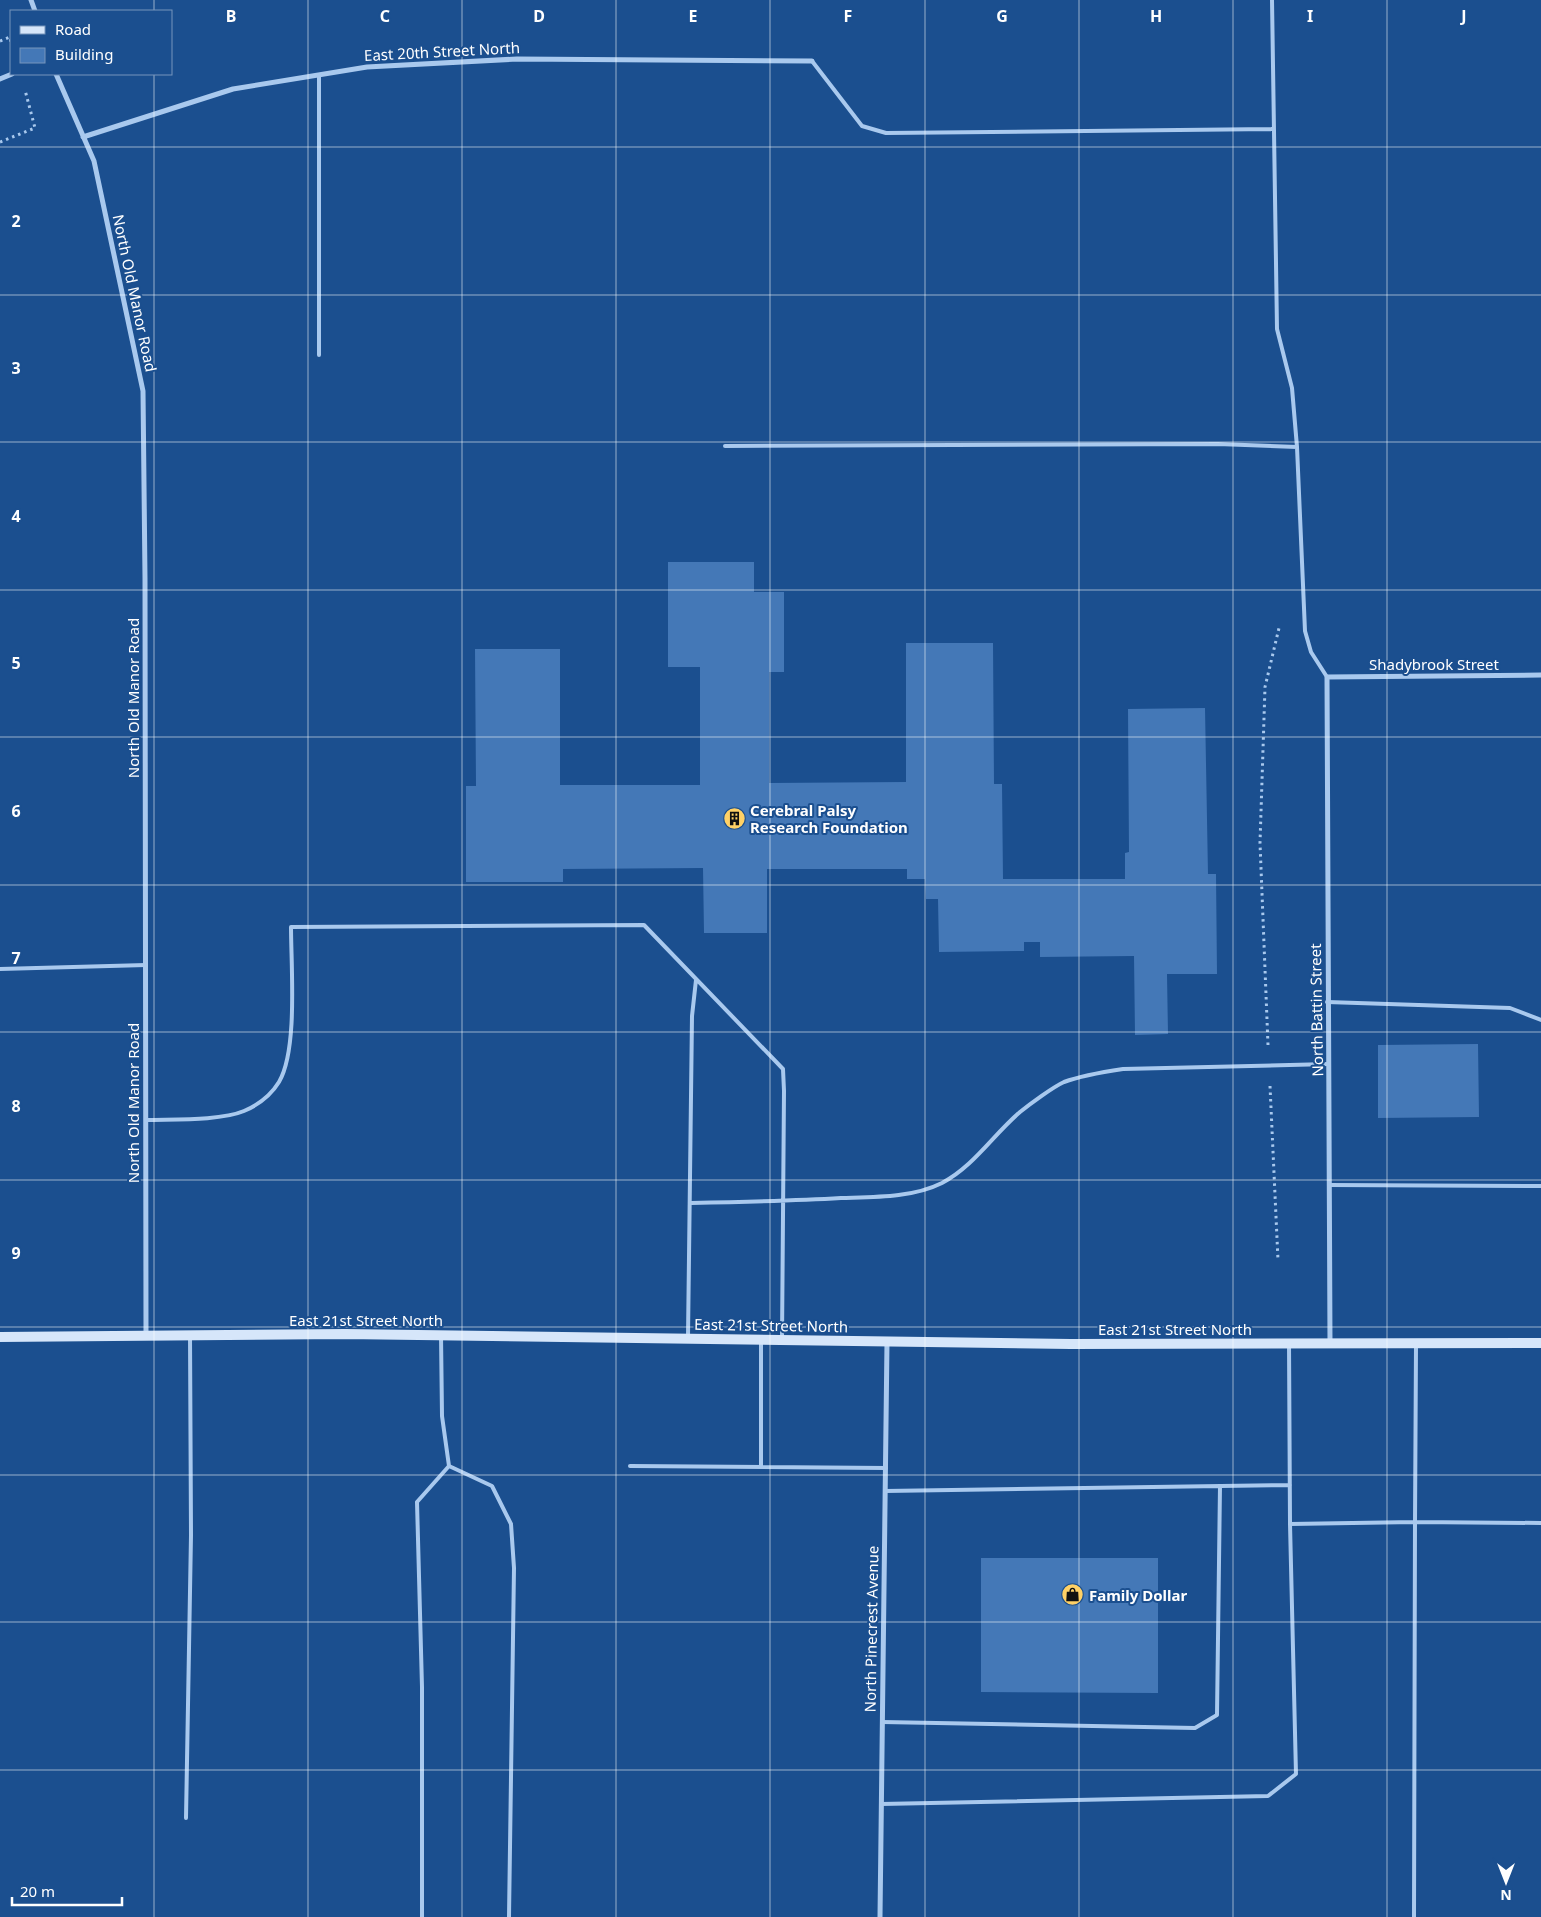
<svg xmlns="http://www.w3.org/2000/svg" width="1541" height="1917" font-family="'Noto Sans',sans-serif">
	<rect width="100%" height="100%" fill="#1b4f8f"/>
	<path fill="#4478b7" d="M668,562H754V592H784V672H769V783L906,782V643H993L994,784H1002L1003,879H1125V853L1129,852L1128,709L1205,708L1208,874H1216L1217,974H1167L1168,1034L1135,1035L1134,956L1040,957V942H1024V951L939,952L938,899H926L925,879H907V869H767V933H704L703,868L563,869V882H466V786H476L475,649H560V785H700V667H668Z
		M1478,1044L1479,1117L1378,1118V1045Z
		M981,1558H1158V1693L981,1692Z"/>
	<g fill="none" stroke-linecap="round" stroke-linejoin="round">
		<path stroke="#a9c9ee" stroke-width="3" stroke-dasharray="2.5 4" stroke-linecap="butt" d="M0,41L10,37L11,42
			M0,142L35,128L25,90
			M1268,1045L1260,843L1265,687L1279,628
			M1270,1086L1278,1260"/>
		<path stroke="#a9c9ee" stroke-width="4" d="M1272,0L1277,329L1292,388L1297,447L1305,631L1311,652L1327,677
			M812,61L862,126L886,133L1274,129
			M319,75V355
			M725,446L1218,444L1297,447
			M0,969L146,965
			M1327,1002L1510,1008L1541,1020
			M146,1120C173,1119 220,1121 244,1111C258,1105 271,1095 279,1082C298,1050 291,966 291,927L644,925L783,1069L784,1091L782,1340
			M1329,1185L1541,1186
			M690,1203C740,1202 791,1201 841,1198C874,1197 912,1198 942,1183C974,1166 993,1135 1020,1112C1030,1104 1053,1087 1064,1082C1083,1075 1103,1072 1123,1069L1329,1064
			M688,1337L692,1016L696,980
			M761,1341V1466
			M1289,1343L1290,1524L1415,1522L1414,1917
			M1416,1345L1415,1522L1541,1523
			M449,1466L492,1486L511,1524L514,1568L509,1917
			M630,1466L886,1468
			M885,1491L1290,1485
			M882,1722L1195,1728L1217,1715L1220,1486
			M881,1804L1268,1796L1296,1774L1290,1524
			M186,1818L191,1535L190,1335
			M422,1917V1687L417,1502L449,1466L442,1416L441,1335"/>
		<path stroke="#a9c9ee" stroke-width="5" d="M31,0L35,11
			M56,74L94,161L143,391L145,578L146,1335
			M0,79L12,74
			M83,137L233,89L367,67L517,59L812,61
			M1330,1343L1327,677L1541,675
			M880,1917L887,1342"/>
		<path stroke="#d6e6fa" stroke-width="10" d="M0,1337L345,1334L1071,1344L1541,1343"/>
	</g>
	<path fill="none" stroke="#fff" stroke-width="1" stroke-opacity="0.55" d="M154,0V11M308,0V1917M462,0V1917M616,0V1917M770,0V1917M925,0V1917M1079,0V1917M1233,0V1917M1387,0V1917M154,74V1917M0,147H1541M0,295H1541M0,442H1541M0,590H1541M0,737H1541M0,885H1541M0,1032H1541M0,1180H1541M0,1327H1541M0,1475H1541M0,1622H1541M0,1770H1541"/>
	<defs>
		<symbol id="building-disc" viewBox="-11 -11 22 22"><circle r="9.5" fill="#ffd166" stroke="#1b4f8f"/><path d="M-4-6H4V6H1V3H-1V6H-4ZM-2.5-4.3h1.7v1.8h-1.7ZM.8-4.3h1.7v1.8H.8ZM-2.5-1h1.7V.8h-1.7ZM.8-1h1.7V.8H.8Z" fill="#111"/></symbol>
		<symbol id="shop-disc" viewBox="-11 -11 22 22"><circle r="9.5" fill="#ffd166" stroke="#1b4f8f"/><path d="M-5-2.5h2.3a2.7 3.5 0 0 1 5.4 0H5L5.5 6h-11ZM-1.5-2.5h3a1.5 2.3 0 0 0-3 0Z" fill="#111"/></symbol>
	</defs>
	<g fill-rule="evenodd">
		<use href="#building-disc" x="722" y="806" width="25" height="25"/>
		<use href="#shop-disc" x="1060" y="1582" width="25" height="25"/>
	</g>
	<g text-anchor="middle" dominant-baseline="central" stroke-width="4" stroke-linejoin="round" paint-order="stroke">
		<g font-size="15" fill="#fff" stroke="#1b4f8f">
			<text transform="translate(442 51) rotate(-3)">East 20th Street North</text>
			<text transform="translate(135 293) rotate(78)">North Old Manor Road</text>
			<text x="1434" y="664">Shadybrook Street</text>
			<text transform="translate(133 698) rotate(-90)">North Old Manor Road</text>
			<text transform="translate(1316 1010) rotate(-91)">North Battin Street</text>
			<text transform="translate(133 1103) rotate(-90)">North Old Manor Road</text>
			<text x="366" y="1320">East 21st Street North</text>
			<text transform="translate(771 1325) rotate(1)">East 21st Street North</text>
			<text x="1175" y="1329">East 21st Street North</text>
			<text transform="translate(871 1629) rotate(-89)">North Pinecrest Avenue</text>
		</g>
		<g font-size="15" font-weight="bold" fill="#fff" stroke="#1b4f8f" text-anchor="start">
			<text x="750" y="810">Cerebral Palsy<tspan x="750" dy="17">Research Foundation</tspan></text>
			<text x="1089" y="1595">Family Dollar</text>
		</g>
	</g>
	<g font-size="16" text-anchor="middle" font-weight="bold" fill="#fff" stroke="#1b4f8f" stroke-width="4" stroke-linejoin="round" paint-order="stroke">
		<text x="231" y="22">B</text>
		<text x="385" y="22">C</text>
		<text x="539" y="22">D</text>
		<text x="693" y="22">E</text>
		<text x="848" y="22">F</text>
		<text x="1002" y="22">G</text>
		<text x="1156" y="22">H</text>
		<text x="1310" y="22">I</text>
		<text x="1464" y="22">J</text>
		<text x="16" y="227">2</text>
		<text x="16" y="374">3</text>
		<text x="16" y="522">4</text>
		<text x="16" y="669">5</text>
		<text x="16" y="817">6</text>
		<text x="16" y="964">7</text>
		<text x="16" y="1112">8</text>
		<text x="16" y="1259">9</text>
	</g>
	<rect x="10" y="10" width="162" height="65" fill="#1b4f8f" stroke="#7695bc"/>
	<rect x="20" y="26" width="25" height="8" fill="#d6e6fa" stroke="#7695bc"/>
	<text x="55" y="35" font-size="15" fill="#ffffff">Road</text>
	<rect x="20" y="48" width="25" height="15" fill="#4478b7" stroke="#7695bc"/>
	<text x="55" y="60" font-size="15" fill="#ffffff">Building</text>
	<g transform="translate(1506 1882) rotate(180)" stroke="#1b4f8f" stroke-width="4" paint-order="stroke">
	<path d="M0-4L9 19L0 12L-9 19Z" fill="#ffffff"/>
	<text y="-8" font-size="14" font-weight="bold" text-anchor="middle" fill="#ffffff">N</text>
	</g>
	<path d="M12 1897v8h110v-8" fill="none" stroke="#ffffff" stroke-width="2.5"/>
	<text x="20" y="1897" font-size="15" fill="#ffffff" stroke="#1b4f8f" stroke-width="4" paint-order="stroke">20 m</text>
</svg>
